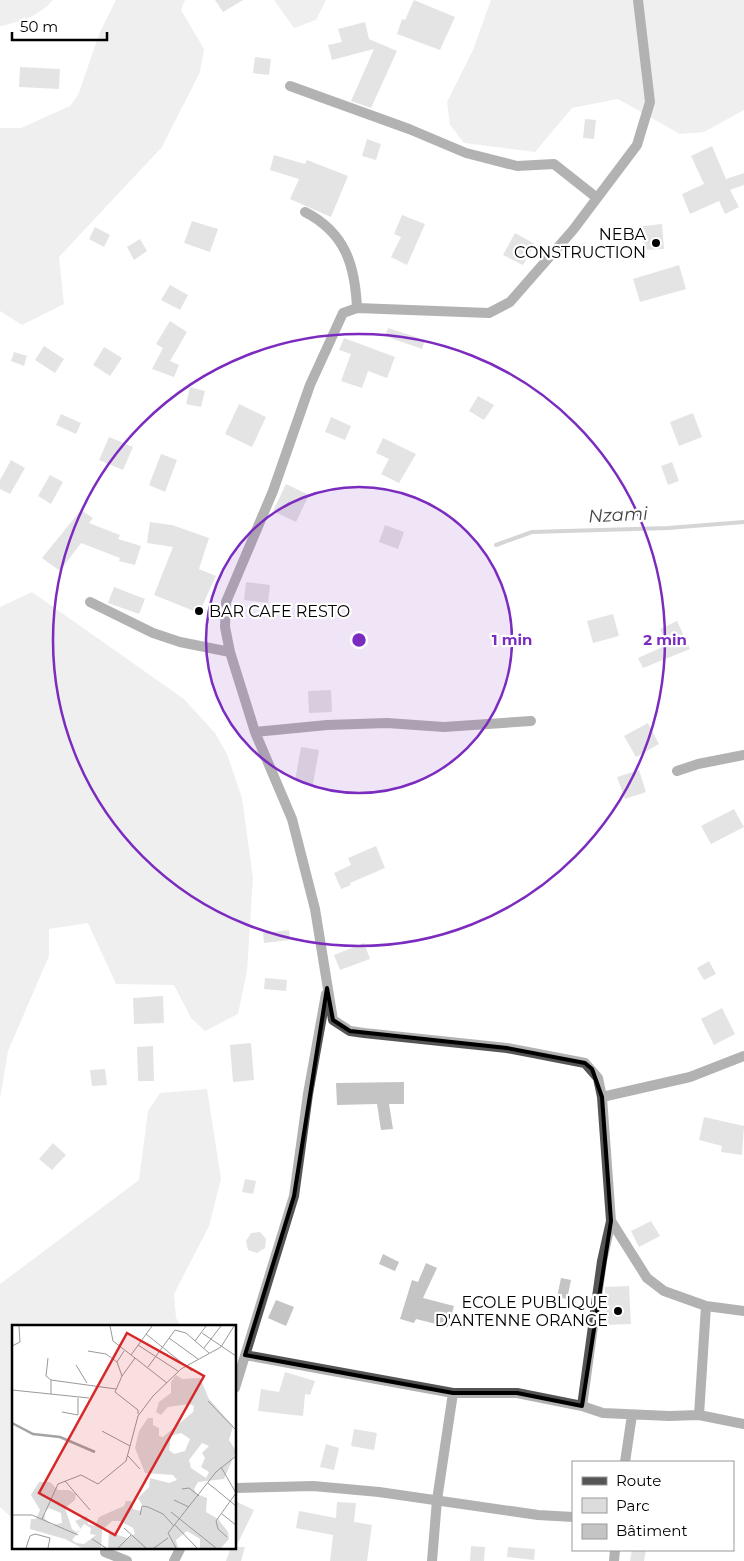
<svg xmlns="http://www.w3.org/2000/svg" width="744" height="1561" font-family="Montserrat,sans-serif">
	<rect width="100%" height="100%" fill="#fff"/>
	<path fill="#dcdcdc" d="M0,0H53C39,16 22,21 2,26H0Z
		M116,0H185L181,10L204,49L200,72L162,147L59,257L64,304L22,325L0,311V128H21L70,106L78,95L100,32Z
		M274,0H326L316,20L294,28Z
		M491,0H744V110L704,132L680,134L618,99L572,108L535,152L464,143L450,125L447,102L473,50Z
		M32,592L184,699L215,733L227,754L242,798L253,878L247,971L238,1014L205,1031L191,1018L174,985L116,984L88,923L49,929V956L8,1051L0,1099V607Z
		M207,1089L221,1179L209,1226L174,1294L176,1318L181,1326H14V1520L0,1507V1284L139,1180L148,1111L160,1093Z"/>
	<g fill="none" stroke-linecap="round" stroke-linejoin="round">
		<path stroke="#a3a3a3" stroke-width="4" d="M496,545L532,532L668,528L744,522"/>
	</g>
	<path fill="#c4c4c4" d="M215,0H243L223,12Z
		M414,0L455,17L440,50L397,34L402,19L405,20Z
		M365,22L369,39L397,51L371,108L351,101L374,49L332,60L328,45L342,42L338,29Z
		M255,57L271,59L269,75L253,73Z
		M20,67L60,69L59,89L19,87Z
		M585,119L596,120L594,139L583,138Z
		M367,139L381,144L376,160L362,156Z
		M712,146L726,179L744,173V185L730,190L739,207L725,214L719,201L690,214L682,194L704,184L691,156Z
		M274,155L305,164L307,160L348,176L331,217L290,199L299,179L270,170Z
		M402,215L425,224L407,265L391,257L401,237L394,234Z
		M192,221L218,229L210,252L184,243Z
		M662,224L664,249L645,250L643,226Z
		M95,227L110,235L104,247L89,239Z
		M515,233L535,244L523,265L503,255Z
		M140,239L147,251L134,260L127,247Z
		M679,265L686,289L640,302L633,279Z
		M170,285L188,295L180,310L161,300Z
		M170,321L187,332L170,361L179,365L174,377L152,369L163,348L156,344Z
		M388,328L425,340L422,349L385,336Z
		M344,338L395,357L387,378L368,371L362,388L341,381L351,354L339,350Z
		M44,346L64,359L55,373L35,360Z
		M104,347L122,358L110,376L93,365Z
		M14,352L27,356L24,366L11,361Z
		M190,387L205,391L201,407L186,404Z
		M478,396L494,405L484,420L469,411Z
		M239,404L266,417L252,447L225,434Z
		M693,413L702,437L679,446L670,422Z
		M61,414L81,423L76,434L56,425Z
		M331,417L351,426L345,440L325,432Z
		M109,437L133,447L123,470L99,460Z
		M383,438L416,454L399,483L381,474L389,459L376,453Z
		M161,454L177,460L165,492L149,485Z
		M11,460L25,468L10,494L0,489V480Z
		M672,462L679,481L668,485L661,466Z
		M50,475L63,482L51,504L38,496Z
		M286,484L309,495L296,522L273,511Z
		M81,510L93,518L89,523L120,535L118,539L141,546L135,565L119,561L120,558L81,543L60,571L42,558Z
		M150,522L172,525L209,538L199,569L216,576L199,613L154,595L173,547L147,543Z
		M385,525L404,532L398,549L379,542Z
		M246,582L270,585L268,603L244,600Z
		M114,587L145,599L139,614L108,603Z
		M613,614L619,636L593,643L587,621Z
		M677,621L690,649L643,668L638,658L667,645L660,629Z
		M331,690L332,712L309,713L308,691Z
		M648,723L659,744L636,757L624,736Z
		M301,747L319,750L313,784L295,781Z
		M639,770L646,792L625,799L617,777Z
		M734,809L744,827L711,844L701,826Z
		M376,846L385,868L350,883L351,885L341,889L334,873L351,865L348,858Z
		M289,930L290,940L264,943L263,933Z
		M364,943L370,959L340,970L334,955Z
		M709,961L716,974L704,980L697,968Z
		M265,978L287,980L286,991L264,989Z
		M163,996L164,1023L134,1024L133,998Z
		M722,1008L735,1034L714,1045L701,1019Z
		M251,1043L254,1080L233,1082L230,1045Z
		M153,1046L154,1081H138L137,1047Z
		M105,1069L107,1085L92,1086L90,1070Z
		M404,1082V1104H389L393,1129L381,1130L377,1104L337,1105L336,1083Z
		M704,1117L744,1126L742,1155L721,1152L722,1146L699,1140Z
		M53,1143L66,1155L52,1170L39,1159Z
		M245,1179L256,1181L253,1194L242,1192Z
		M651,1221L660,1236L639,1247L631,1231Z
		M260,1232L266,1239L265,1248L257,1253L248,1250L246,1241L251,1233Z
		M383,1254L399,1262L395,1271L379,1264Z
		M426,1263L437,1268L423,1298L454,1306L448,1327L416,1319L414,1323L400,1319L412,1280L418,1282Z
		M561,1278L571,1280L567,1299L557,1297Z
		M629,1286L631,1324L606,1325L605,1287Z
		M276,1300L294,1307L286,1326L268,1318Z
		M285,1372L315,1381L310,1395L305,1394L303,1416L258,1411L261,1389L279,1392Z
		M354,1429L377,1433L374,1450L351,1446Z
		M326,1444L339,1448L334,1470L320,1467Z
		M235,1501L254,1510L236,1547H245L241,1561H226L231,1547H235Z
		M337,1502L356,1503L354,1522L372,1525L367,1561H330L333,1535L296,1528L299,1511L336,1518Z
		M471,1546L485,1547L484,1561H470Z
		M508,1547L535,1549L534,1560L507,1557Z
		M632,1550H646L644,1561H630Z"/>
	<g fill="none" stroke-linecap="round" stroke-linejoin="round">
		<path stroke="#555" stroke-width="10" d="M638,0L650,102L637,145L573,230L510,302L489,313L357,308L343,313L310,385L273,491L226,602L225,627L230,652L255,732L292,819L315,909L333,1020L350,1031L364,1033L507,1048L585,1063L598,1078L602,1097L611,1221L602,1261L582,1406L603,1413L669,1416L699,1415L744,1424
			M290,86L409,129L466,153L517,166L554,164L597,198
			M305,212C346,233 355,266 357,308
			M90,602L153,633L180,642L230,652
			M255,732L327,725L387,723L444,727L531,721
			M677,771L698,764L744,755
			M602,1097L690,1077L744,1056
			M611,1221L647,1278L664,1291L706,1306L699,1415
			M706,1306L744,1311
			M245,1355L453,1393H517L582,1406
			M235,1388L294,1196L308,1094L326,994
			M625,1462L632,1415
			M235,1488L313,1486L379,1492L538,1515L573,1517
			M105,1552L127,1561
			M174,1561L181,1547
			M432,1561L437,1500L453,1393
			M614,1561L615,1550"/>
	</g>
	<path d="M0 0H744V1561H0ZM327,988L333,1020L350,1031L507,1048L585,1063L592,1069L602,1097L611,1221L582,1406L517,1393H453L245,1355L294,1196Z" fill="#fff" fill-opacity=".55" fill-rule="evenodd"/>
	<path fill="none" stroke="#000" stroke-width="4" stroke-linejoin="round" d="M327,988L333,1020L350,1031L507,1048L585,1063L592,1069L602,1097L611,1221L582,1406L517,1393H453L245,1355L294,1196Z"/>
	<circle cx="359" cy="640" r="153" fill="#7b2cbf" fill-opacity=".12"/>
	<g fill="none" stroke="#7b2cbf" stroke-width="2.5">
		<circle cx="359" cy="640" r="153"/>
		<circle cx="359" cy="640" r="306"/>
	</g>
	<g fill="#000" stroke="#fff" stroke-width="2">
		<circle cx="656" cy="243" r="5"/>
		<circle cx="199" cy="611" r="5"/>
		<circle cx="618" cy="1311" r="5"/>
	</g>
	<g text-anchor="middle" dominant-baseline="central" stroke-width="4.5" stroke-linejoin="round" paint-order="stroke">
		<g font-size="16" fill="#000" stroke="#fff" text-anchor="end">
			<text x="646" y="234">NEBA<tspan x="646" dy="18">CONSTRUCTION</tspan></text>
			<text x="209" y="611" text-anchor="start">BAR CAFE RESTO</text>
			<text x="608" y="1302">ECOLE PUBLIQUE<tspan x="608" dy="18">D'ANTENNE ORANGE</tspan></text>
		</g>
		<g font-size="18" font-style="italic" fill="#444" stroke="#fff">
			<text transform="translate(618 515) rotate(-3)">Nzami</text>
		</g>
	</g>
	<g transform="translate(12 1325)">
		<rect width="224" height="224" fill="#fff"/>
		<path d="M164,50L170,54L188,53L197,74L221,101L217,115L224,126L212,154L186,157L182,164L185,169L195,173L194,187L206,194L216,207L217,214L209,223H188V214L175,206L164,215L166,223H96L97,207L115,213L123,209L121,203L108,196H100L90,205L89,223H70L53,214L18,204L19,194H24L28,185L19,170L27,157H38L46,165H57L64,169L63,175L53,183L60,204L64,207L69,204L63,196L75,191L76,199L83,201L87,192L112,181L114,176H119L121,184L128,186L131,181L126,173L137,162L138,153L157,158L165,155L161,150L133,148L123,123L127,106L136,93H141V100L147,103V111L151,112L181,87L182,81L177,79L156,82L149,90L144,87L147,77L159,68V57ZM169,108L178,114L173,126L162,129L157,125L159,111ZM190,118L197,121L190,128L193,133L189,142L197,147L194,153L179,143L177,135ZM37,183L49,188L50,198L40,200L33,194L32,187ZM72,199L79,203L78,209L84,210L72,219L64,218L60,215Z" fill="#dcdcdc" fill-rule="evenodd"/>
		<path fill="none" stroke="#a3a3a3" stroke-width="2.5" d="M0,98L21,109L48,112L83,127"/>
		<path fill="none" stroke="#999" stroke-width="1" d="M98,1L101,16L123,33L110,51L103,67L126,85V89M190,8L224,31M134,9L180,46M157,13L186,34M183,16L194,1M126,20L166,46M0,21L8,17L7,1M192,23L209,1M76,26L94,29L105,37M119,30L140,1M36,33L34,51L39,55M123,33L155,58M64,40L75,58M136,42L163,5L174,8L197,28M110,51L105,37L112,26M0,65L77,73M39,69V55L104,64M196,76L224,105M50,87L66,90V73M90,106L118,121M116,131L128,144M209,142L224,168L204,196L206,204L215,212M53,156L78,185M196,158L224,181M170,164L177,163L187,171M162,175L177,182M159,187L204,223M210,189L224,200M0,190H20L66,210M128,190L130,181L136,182L151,189L162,201M30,194L46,159L69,150L86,159L114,136L126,91L141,71L169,44L209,22L222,1M163,200L185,223M112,203L134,223M80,214L94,223M14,223L18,211L23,209L38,213L36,223M106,223L119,210M142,223L156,213M164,223L156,208L204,147L224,131"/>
		<path fill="#d62828" fill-opacity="0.15" stroke="#d62828" stroke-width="2.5" d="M115,8L192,51L103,210L27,168Z"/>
		<rect width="224" height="224" fill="none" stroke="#000" stroke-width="2.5"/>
	</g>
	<circle cx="359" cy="640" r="8" fill="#7b2cbf" stroke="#fff" stroke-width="2.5"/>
	<g font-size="15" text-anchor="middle" font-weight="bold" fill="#7b2cbf" stroke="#fff" stroke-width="4.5" stroke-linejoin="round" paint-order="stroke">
		<text x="512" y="645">1 min</text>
		<text x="665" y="645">2 min</text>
	</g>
	<rect x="572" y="1461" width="162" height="90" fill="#ffffff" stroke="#999999"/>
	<rect x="582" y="1477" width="25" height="8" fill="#555555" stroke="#999999"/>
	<text x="616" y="1486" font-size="15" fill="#000000">Route</text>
	<rect x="582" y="1498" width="25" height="15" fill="#dcdcdc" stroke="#999999"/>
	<text x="616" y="1511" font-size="15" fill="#000000">Parc</text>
	<rect x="582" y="1524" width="25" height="15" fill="#c4c4c4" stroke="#999999"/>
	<text x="616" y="1536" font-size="15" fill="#000000">Bâtiment</text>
	<path d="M12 32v8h95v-8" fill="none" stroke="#000000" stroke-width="2.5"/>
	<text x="20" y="32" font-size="15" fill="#000000" stroke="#ffffff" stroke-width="4" paint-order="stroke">50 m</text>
</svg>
